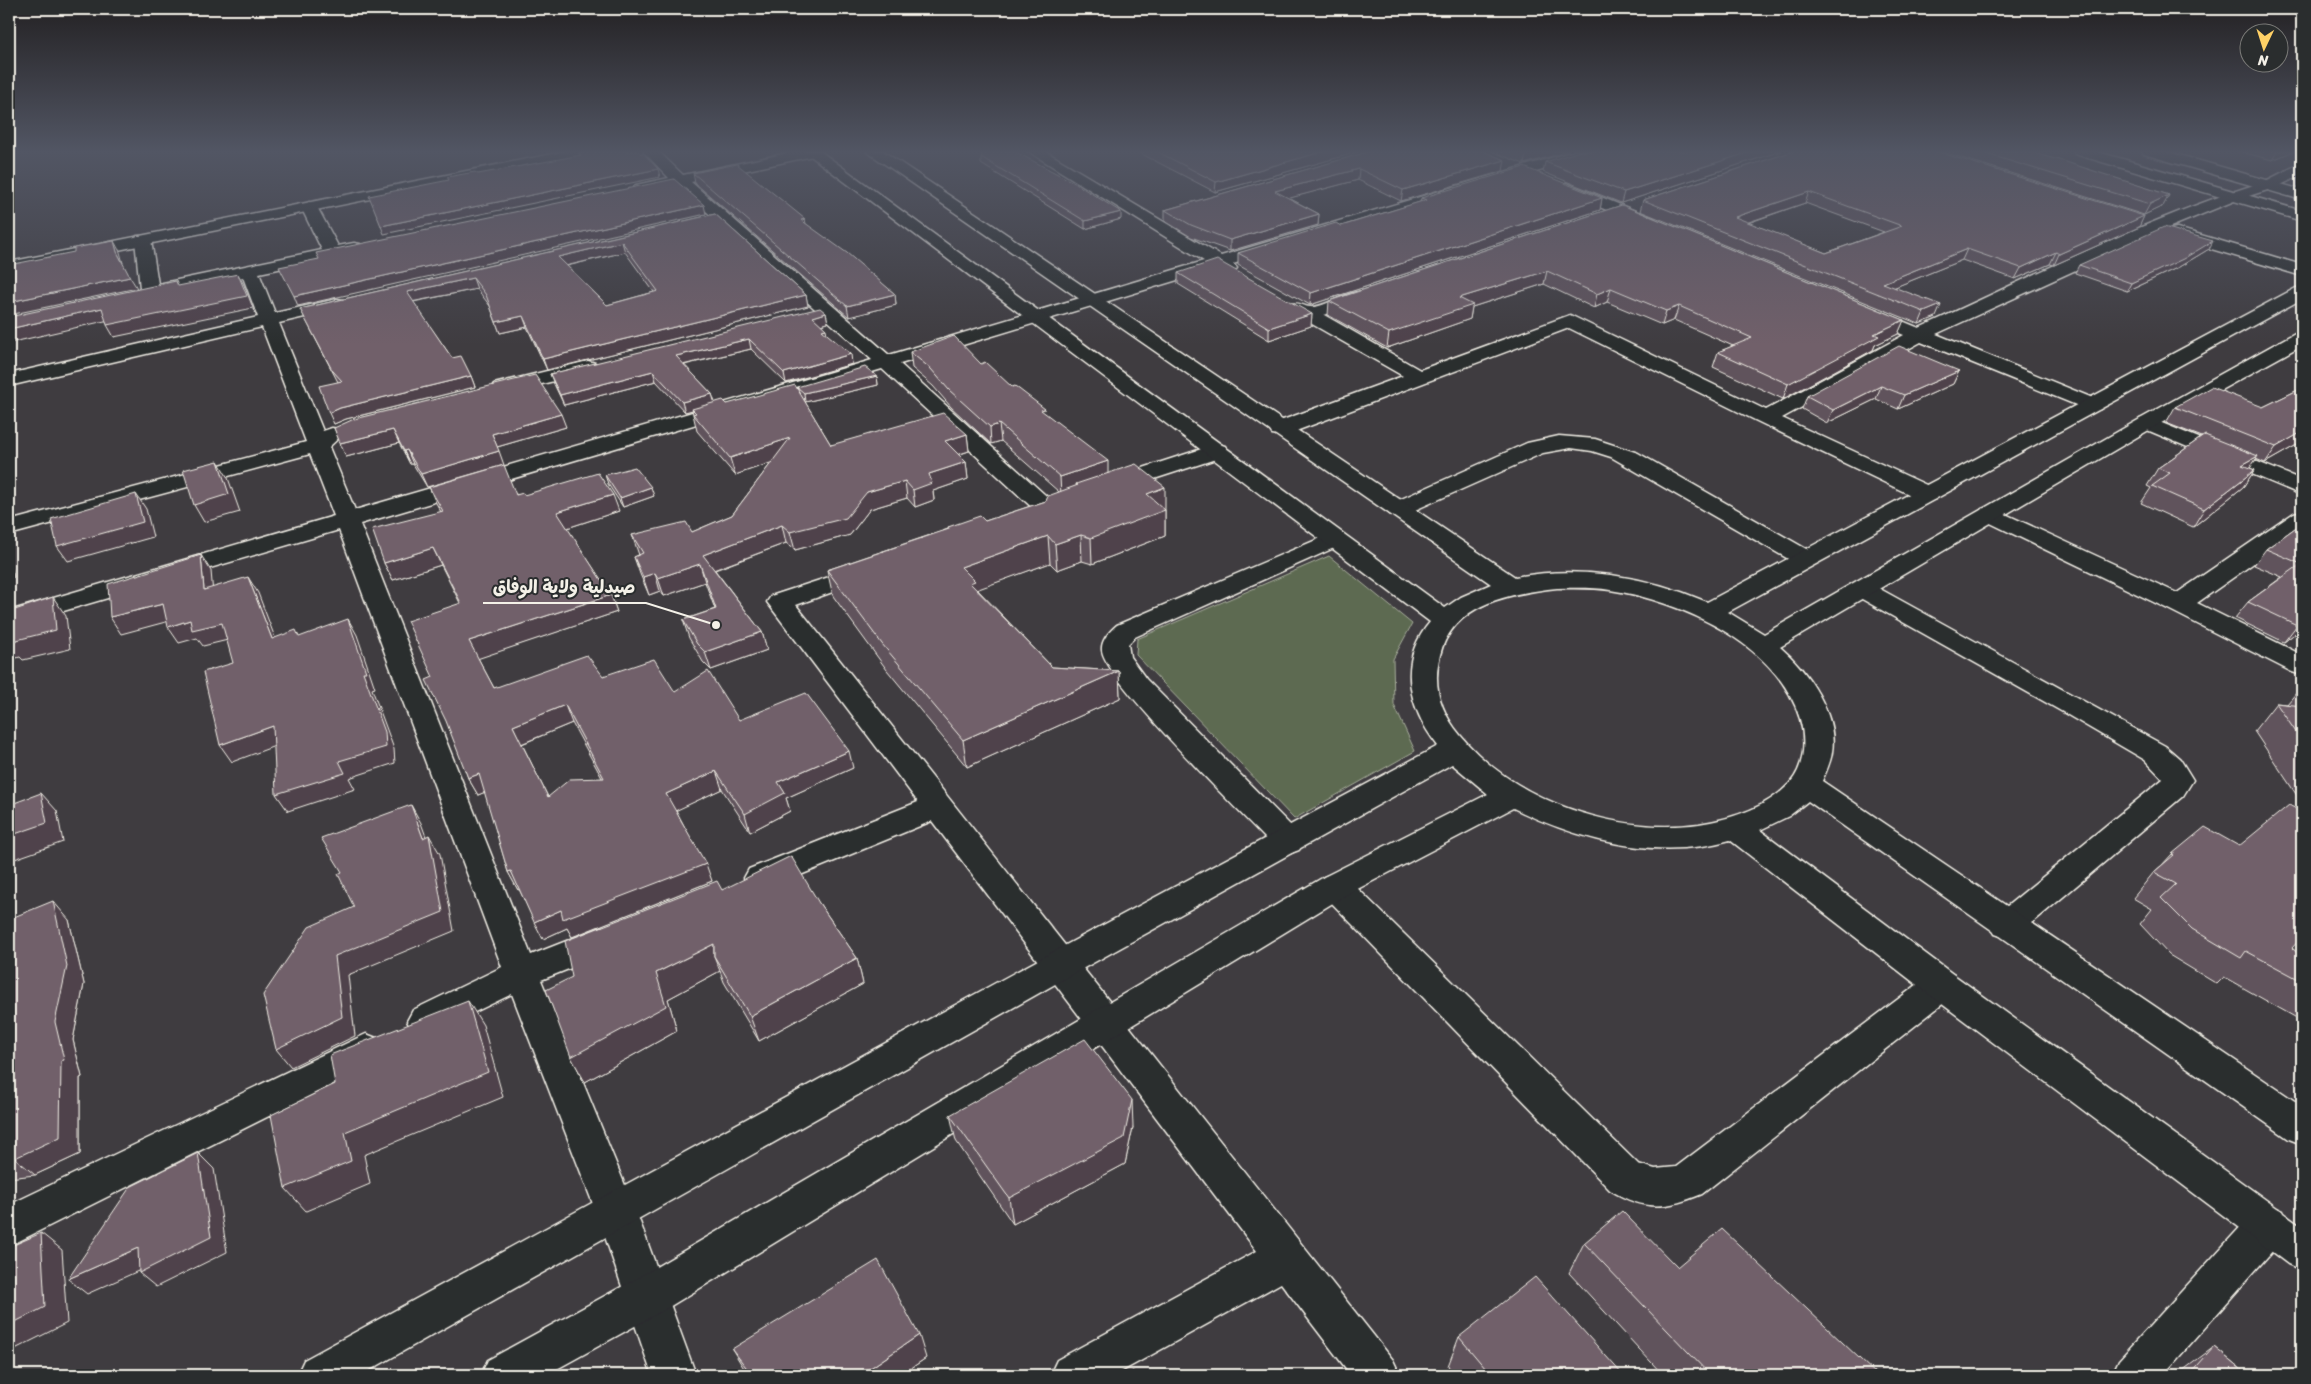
<svg xmlns="http://www.w3.org/2000/svg" width="2311" height="1384" font-family="Sriracha,'Playpen Sans Arabic',sans-serif">
	<rect width="100%" height="100%" fill="#3f3c40"/>
	<filter id="ink" filterUnits="userSpaceOnUse"><feTurbulence type="fractalNoise" baseFrequency=".02" numOctaves="2"/><feDisplacementMap in="SourceGraphic" scale="10" xChannelSelector="R" yChannelSelector="G"/><feConvolveMatrix kernelMatrix="1 2 1 2 8 2 1 2 1" color-interpolation-filters="sRGB"/></filter>
	<g filter="url(#ink)">
		<path fill="#5d6a51" stroke="#a8ae9c" d="M1329,556L1412,624L1393,659L1394,705L1415,751L1294,819L1136,655L1137,639Z"/>
		<g fill="none" stroke-linecap="round" stroke-linejoin="round">
			<defs>
				<path id="minor" d="M643,151H658L683,175L797,151H820L818,155L813,156L691,182L889,355L1204,261L1028,151H1045L1221,256L1575,151H1597L1595,154L1233,264L1237,268L1234,272L1228,273L1217,268L900,364L1054,503L1058,508L1054,513L1046,515L1038,513L882,369L360,524L531,955L602,927L614,931L619,941L614,951L541,980L640,1222L696,1375H652L600,1222L512,994L425,1036L413,1032L407,1021L413,1010L502,967L339,530L9,627V611L334,516L310,454L9,535V521L306,442L262,327L9,386V374L258,317L243,277L150,297H136L133,293L140,288L135,240L137,236H149L151,240L158,284L322,250L301,207L309,202L317,207L338,246L354,243L360,244L362,248L360,252L259,273L275,313L337,299L343,300L346,304L343,308L279,323L323,431L332,428L340,429L343,434L329,447L355,510L872,360L677,185L641,193L636,191L633,188L636,185L669,178Z
					M2302,164V175L2274,188L2239,199L2163,230L1936,334L2100,401L2103,405L2100,409L2093,411L2086,409L1921,342L1782,418L1935,489L1938,494L1935,499L1927,501L1919,499L1759,422L1569,328L1288,434L1280,435L1272,434L1269,429L1272,424L1403,376L1291,312L1289,308L1291,304C1300,302 1302,306 1310,307C1324,309 1352,287 1370,292L1373,296L1370,300L1324,315L1420,370L1570,315L1766,410L1904,335L1859,317L1857,313L1859,309H1873L1919,328C2031,277 2143,220 2260,183C2275,178 2287,168 2302,164Z
					M1566,183L1655,219L1657,222L1655,225H1643L1561,191L1558,188L1561,185Z
					M2177,228L2302,265V276L2171,237L2169,233L2171,229Z
					M588,361L595,363L598,367L595,371L501,394L494,392L491,388L494,384Z
					M2147,417L2302,480V495L2140,427L2136,423L2140,419Z
					M1559,436L1595,439L1638,453L1815,554L1818,559L1815,564L1806,566L1797,564L1611,457L1592,451L1571,448L1543,453L1406,514L1398,516L1390,514L1386,509L1390,504L1527,443Z
					M1217,444L1225,446L1228,451L1225,456L1114,492L1106,490L1103,485L1106,480Z
					M1990,507L2177,593L2294,513L2302,511V529L2197,603L2302,655V675L2292,672L2170,610L1982,519L1978,514L1982,509Z
					M1335,532L1343,534L1347,539L1343,544L1135,637L1128,644L1130,657L1146,679L1299,834L1304,842L1299,850L1288,854L1277,850C1249,821 1104,679 1102,650C1101,640 1110,631 1117,625Z
					M866,565L875,567L878,572L875,577L796,605L1393,1360L1400,1375H1351L1281,1283L1115,1375H1050L1057,1360L1257,1251L932,821L771,887L760,890L749,887L744,878L749,869L918,802L767,602L771,596Z
					M1862,581L1871,584L2165,746L2180,759L2193,780L2183,796L2019,934L2007,938L1995,934L1990,925L1995,916L2163,779L2145,760L2061,711L1853,594L1849,589L1853,584Z
					M1335,873L1346,877L1638,1164L1655,1169L1676,1167L1930,975L1942,971L1954,975L1959,985L1954,995L1702,1194C1666,1209 1645,1211 1610,1190L1324,895L1319,886L1324,877Z
					M366,1034L379,1039L384,1050L379,1061L9,1246V1205Z
					M2269,1205L2283,1211L2289,1225L2283,1239L2163,1375H2112L2119,1360L2255,1211Z"/>
				<path id="tertiary" d="M567,151H595L588,155L9,272V262Z
					M804,151H820L1445,608L1461,597L1491,584L866,151H883L1515,577C1579,565 1647,576 1707,602L2296,288L2302,287V299L1728,612L1764,634L2140,419L2295,333L2302,331V345L2154,427L1780,647C1807,670 1838,714 1832,752C1831,761 1826,772 1822,781L2302,1106V1144L2289,1139L1808,801L1789,816L1760,830L1954,975L2302,1226V1270L2288,1264L1930,995L1730,840C1657,861 1579,840 1513,808L1346,895L664,1310L546,1375H481L488,1360L634,1280L1324,877L1488,794L1452,764L1073,974L361,1375H297L304,1360L1049,954L1438,746C1408,708 1397,661 1430,622ZM1557,588C1575,588 1593,587 1610,590C1681,601 1778,644 1800,719C1806,740 1805,766 1790,783C1767,808 1731,819 1699,824C1615,835 1514,801 1460,735C1440,711 1432,685 1440,655C1453,603 1512,593 1557,588Z
					M2073,151H2095L2302,211V221L2075,154Z
					M2142,151H2165L2302,190V200L2144,154Z"/>
			</defs>
			<use href="#minor" stroke="#f4f1e8" stroke-width="3"/>
			<use href="#tertiary" stroke="#f4f1e8" stroke-width="3"/>
			<use href="#minor" fill="#2a2d2e" fill-rule="evenodd"/>
			<use href="#tertiary" fill="#2a2d2e" fill-rule="evenodd"/>
		</g>
		<path fill="#61535c" stroke="#f4f1e8" fill-rule="evenodd" d="M1136,151H1361L1215,192Z
			M1371,151L1503,171L1401,201L1358,180L1289,198L1319,214L1318,225L1230,251L1191,237L1165,221V210Z
			M1491,151H1569L1524,164Z
			M1781,151L1621,203L1543,172L1545,162Z
			M1794,151L2144,216L2139,227L2054,265L2050,264L2015,279L1962,260L1895,287L1936,317L1919,324L1640,211L1643,200ZM1805,203L1884,232L1826,253L1748,223Z
			M1940,151H2026L2169,195L2163,206L2144,215Z
			M2238,151H2294L2272,160Z
			M981,157L1121,219L1085,229L981,164Z
			M693,173L806,224L895,294L896,305L849,317L695,183Z
			M1421,198H1602L1600,210L1310,305L1238,265V253L1341,226L1420,202Z
			M1622,205L1904,320L1898,334L1875,345L1873,350L1783,399L1713,367L1718,352L1733,346L1674,320L1662,325L1607,302L1594,308L1544,284L1472,307L1470,319L1387,348L1328,315L1329,301Z
			M715,214L806,295L808,306L547,370L527,327L500,333L490,306L477,289L413,302L452,358L471,376L475,387L346,419L334,424L338,382L300,309ZM625,252L654,292L607,305L567,266Z
			M2209,249L2179,267L2127,291L2075,273L2079,265Z
			M1178,273L1312,314L1311,326L1269,340L1178,284Z
			M826,313L828,323L821,325L827,335L852,364L786,383L751,349L684,365L712,394L715,403L727,404L798,390L797,387L877,376L878,385L805,402L831,445L967,434L969,451L958,455L966,462L968,479L933,491L934,500L915,507L907,498L870,509L850,535L795,550L786,543L715,570L762,632L767,650L711,670L703,662L689,638L683,620L715,609L705,582L664,596L660,591L649,595L640,574L634,557L639,555L632,535L692,532L732,515L772,462L735,475L697,431L692,410L685,412L656,381L564,405L554,384L550,374Z
			M910,352L981,364L1012,387L1108,473L1165,510V536L1092,564L1082,561L1057,570L1050,563L977,589L1052,667L1119,671L1120,698L967,767L887,670L833,596L827,570L948,529V527L985,521L1046,501L1059,492L1001,441L991,444L951,407L933,386L912,368Z
			M1959,371L1953,384L1898,409L1876,399L1827,423L1802,409L1807,396Z
			M2302,388V442L2265,463L2256,459L2250,468L2255,470L2243,487L2193,527L2141,503L2151,488L2147,486L2158,468L2202,437L2166,423L2175,407H2263Z
			M566,427L497,447L427,487L413,464H410L399,443L346,457L334,428Z
			M605,475L654,496L623,507L608,484Z
			M429,487L524,495L619,511L567,528L611,595L617,612L478,658L494,688L603,676L675,692L739,720L853,768L786,798L790,811L750,832L722,789L676,810L712,881L572,937L567,928L543,939L519,889L518,890L508,872L485,792L478,795L468,778L433,677L460,603L441,565L393,580L384,563L441,512L436,503ZM572,723L602,778L548,797L522,744Z
			M2302,523V628L2284,642L2235,618L2248,602L2282,577L2254,565L2266,549Z
			M2302,686V803L2254,731L2276,703L2287,704Z
			M2172,854L2297,933L2292,948L2302,957V1021L2224,977L2217,984L2169,955L2140,924L2152,909L2133,898L2154,872L2162,865Z
			M722,890L819,903L857,958L863,984L759,1041L724,982L720,971L668,999L677,1031L585,1082L571,1057L572,977Z
			M9,919L69,920L84,984L73,1040L82,1077L80,1078V1154L35,1175L9,1178Z
			M950,1115L1133,1127L1125,1164L1013,1224L956,1141Z
			M1584,1243L1677,1267L1877,1375H1663L1569,1273Z
			M1459,1337L1623,1375H1456L1448,1366Z
			M2214,1347L2248,1375H2178L2182,1371Z
			M732,1349L926,1358L901,1375H748Z"/>
		<path fill="#4f434b" stroke="#f4f1e8" d="M1325,151H1361L1215,192L1216,182Z
			M1536,151H1569L1524,164L1526,154Z
			M1753,151H1781L1621,203L1624,192Z
			M2280,151H2294L2272,160L2277,152Z
			M1505,160L1503,171L1401,201L1403,190Z
			M658,169L660,177L384,234L381,226Z
			M1359,169L1358,180L1275,202V191Z
			M1809,192L1805,203L1731,228L1735,217Z
			M2169,195L2163,206L2144,215L2150,204Z
			M1602,198L1600,210L1310,305L1311,293Z
			M704,205L706,214L298,306L294,296Z
			M1121,212V219L1085,229V221Z
			M1319,214L1318,225L1230,251V240Z
			M2144,216L2139,227L2054,265L2059,254Z
			M805,219L807,229L801,220Z
			M114,241L120,252L123,263L117,252Z
			M2213,241L2209,249L2179,267L2127,291L2131,283Z
			M622,242L625,252L561,267L558,257Z
			M1967,249L1962,260L1878,294L1883,283Z
			M2056,252L2050,264L2015,279L2021,268Z
			M1547,271L1544,284L1472,307L1470,319L1387,348L1389,333L1459,298Z
			M238,274L244,285L253,308L114,337L107,325Z
			M130,277L137,288L9,315V302Z
			M473,278L477,289L411,302L407,292Z
			M1611,288L1607,302L1594,308L1597,294Z
			M895,294L896,305L849,317L847,306Z
			M806,295L808,306L547,370L543,359Z
			M1941,305L1936,317L1919,324L1924,312Z
			M1679,306L1674,320L1662,325L1666,311Z
			M102,308L109,320L9,343V329Z
			M826,313L828,323L815,326L813,317Z
			M1312,314L1311,326L1269,340V328Z
			M523,316L527,327L500,333L496,322Z
			M1904,320L1898,334L1875,345L1873,350L1783,399L1788,384L1874,334Z
			M826,329L828,339L822,330Z
			M749,339L751,349L678,366L676,356Z
			M851,354L852,364L786,383L784,373Z
			M653,371L656,381L564,405L560,395Z
			M1959,371L1953,384L1898,409L1904,395Z
			M471,376L475,387L346,419L334,424L329,413L340,408Z
			M877,376L878,385L805,402L804,393Z
			M1881,386L1876,399L1827,423L1833,410Z
			M712,394L715,404L685,412L682,402Z
			M561,414L566,427L497,447L492,434Z
			M999,424L1001,441L991,444L990,427Z
			M393,430L399,443L346,457L340,443Z
			M2302,432V442L2265,463L2276,447Z
			M967,434L969,451L947,458L945,441Z
			M790,438L794,455L735,475L730,458Z
			M407,450L413,464H410L404,451Z
			M499,451L504,465L427,487L421,474Z
			M2258,456L2246,474L2242,465Z
			M218,461L228,478L240,512L204,522L194,505Z
			M1108,461V478L1078,485L1076,484L1077,489L1061,495L1060,477Z
			M966,462L968,479L933,491L934,500L915,507L913,490L929,474Z
			M2255,470L2243,487L2193,527L2204,509Z
			M905,481L907,498L870,509L850,535L795,550L790,532L867,492Z
			M651,487L654,496L623,507L620,498Z
			M1165,487V536L1092,564L1091,538L1147,494Z
			M136,494L146,509L153,537L68,561L57,546Z
			M613,495L619,511L564,529L557,512Z
			M782,525L786,543L708,572L703,555Z
			M1081,535L1082,561L1057,570L1055,544Z
			M1048,536L1050,563L976,590L974,609L961,567Z
			M433,548L441,565L393,580L384,563Z
			M201,555L211,571L214,606L204,590Z
			M9,559L14,577L9,579Z
			M700,564L705,582L664,596L658,578Z
			M655,573L660,591L649,595L643,577Z
			M248,577L258,593L282,656L272,639Z
			M611,595L617,612L477,659L469,641Z
			M53,597L66,616L70,649L23,660L20,657L9,660V638Z
			M163,604L173,620L121,634L110,617Z
			M348,619L357,635L375,688L372,689L394,749L395,763L349,778L355,789L288,811L276,794L339,761L363,672Z
			M190,620L222,623L232,639L203,646L197,638L179,643L168,627Z
			M2302,621V628L2284,642L2297,625Z
			M762,632L767,650L711,670L705,652Z
			M1119,671L1120,698L967,767L963,740Z
			M565,705L572,723L521,744L513,726Z
			M273,726L283,743L232,762L220,745Z
			M849,751L853,768L786,798L790,811L750,832L745,814L778,782Z
			M716,771L722,789L673,812L666,794Z
			M479,774L488,791L478,795L468,778Z
			M41,793L57,811L63,842L9,861V836Z
			M411,805L421,823L432,853L429,835L440,854L454,931L348,975L355,1036L291,1067L276,1049L335,956L423,838Z
			M706,864L712,881L572,937L567,928L543,939L534,922L561,910Z
			M511,871L520,889L518,890L508,872Z
			M53,901L69,920L84,984L73,1040L82,1077L80,1078V1154L35,1175L15,1158Z
			M714,944V956L720,971L668,999L677,1031L585,1082L571,1057L656,973Z
			M857,958L863,984L759,1041L750,1016Z
			M468,1001L483,1025L503,1097L364,1155L370,1184L306,1211L285,1188L345,1132Z
			M1132,1100L1133,1127L1125,1164L1013,1224L1009,1198Z
			M198,1153L214,1169L227,1252L156,1287L139,1273Z
			M41,1233L62,1250L67,1323L9,1352V1325Z
			M138,1248L156,1263L87,1294L68,1279Z
			M919,1335L926,1358L901,1375H860Z"/>
		<path fill="#71606b" stroke="#f4f1e8" fill-rule="evenodd" d="M589,151H638L641,154L643,153L658,169L381,226L369,196L449,180L447,177L475,172L478,174L581,155L578,153Z
			M984,151H1014L1073,182L1121,212L1085,221L981,157Z
			M1156,151H1325L1216,182Z
			M1371,151H1483L1505,160L1403,190L1359,169L1275,191L1319,214L1230,240L1191,225L1165,210Z
			M1519,151H1536L1526,154Z
			M1580,151H1753L1624,192L1545,162Z
			M1794,151H1935L2144,216L2059,254L2056,252L2021,268L1967,249L1883,283L1941,305L1924,312L1643,200ZM1809,192L1902,226L1826,253L1735,217Z
			M1977,151H2026L2063,161L2169,195L2150,204Z
			M737,164L805,219L801,220L847,253L895,294L847,306L693,173Z
			M1524,167L1602,198L1311,293L1238,253L1336,223L1341,226L1426,200L1421,198Z
			M674,179L704,205L294,296L279,267L319,259L316,253Z
			M1622,205L1904,320L1874,334L1879,336L1788,384L1718,352L1752,338L1679,306L1666,311L1611,288L1597,294L1547,271L1459,298L1473,305L1389,333L1329,301Z
			M715,214L806,295L543,359L523,316L496,322L486,295L473,278L407,292L452,358L461,356L471,376L340,408L329,413L319,386L342,381L332,370L300,309ZM622,242L658,291L607,305L558,257Z
			M2164,227L2213,241L2183,259L2131,283L2079,265Z
			M114,241L117,252L130,277L9,302V265L74,252V248Z
			M1217,260L1312,314L1269,328L1178,273Z
			M238,274L247,296L107,325L102,308L9,329V317L176,281L178,286Z
			M820,308L826,313L813,317L826,329L822,330L851,354L784,373L749,339L676,356L712,394L682,402L653,371L560,395L550,374Z
			M954,336L981,364L985,362L1012,387L1015,386L1045,409L1041,410L1108,461L1060,477L999,424L990,427L949,390L931,369L910,352Z
			M1899,346L1959,371L1904,395L1881,386L1833,410L1807,396Z
			M865,367L877,376L804,393L797,387Z
			M535,375L561,414L492,434L499,451L421,474L407,450L404,451L393,430L340,443L334,428L354,419Z
			M795,385L831,445L943,413L967,434L945,441L966,462L929,474L932,483L913,490L905,481L867,492L846,518L790,532L782,525L703,555L762,632L705,652L697,644L683,620L716,609L700,564L658,578L655,573L643,577L634,557L643,553L632,535L686,522L692,532L732,515L790,438L730,458L693,414L696,413L692,409L723,400L727,404Z
			M2211,387L2263,407L2302,388V432L2276,447L2175,407Z
			M2205,435L2258,456L2242,465L2255,470L2204,509L2152,486L2170,473L2158,468Z
			M218,461L229,494L194,505L183,470Z
			M1136,464L1165,487L1147,494L1165,510L1091,538L1081,535L1055,544L1048,536L961,567L975,581L970,583L1052,667L1119,671L963,740L882,644L827,570L949,529L948,527L980,516L985,521L1046,501L1048,496L1078,485L1076,484Z
			M504,465L516,495L523,493L524,495L598,473L613,495L557,512L611,595L469,641L494,688L587,655L603,676L654,659L675,692L708,671L739,720L806,693L849,751L778,782L785,793L745,814L716,771L666,794L706,864L563,919L561,910L534,922L511,871L508,872L479,774L468,778L446,721L426,680L433,677L407,621L461,603L433,548L384,563L372,529L443,511L429,487ZM565,705L604,778L570,779L548,797L513,726Z
			M635,467L651,487L620,498L605,475Z
			M136,494L143,522L57,546L51,519Z
			M2302,523V621L2297,625L2248,602L2301,564L2266,549Z
			M201,555L204,590L248,577L272,639L296,630L299,637L348,619L366,672H363L385,732L386,747L339,761L345,773L276,794L273,726L220,745L203,672L233,663L222,623L192,630L190,620L168,627L163,604L110,617L108,584Z
			M53,597L56,630L9,642V612Z
			M2276,703L2302,706V741Z
			M41,793L47,823L9,836V805Z
			M411,805L423,838L429,835L443,912L335,956L342,1017L276,1049L263,995L309,927L354,907L338,874L342,872L321,838Z
			M2289,805L2302,812V928L2297,933L2302,937L2292,948L2302,957V981L2246,951L2241,958L2192,929L2161,898L2176,884L2154,872L2174,855L2172,854L2205,827L2239,846Z
			M791,856L819,903L857,958L750,1016L714,956V944L656,973L666,1006L571,1057L546,990L572,977L565,941L717,881L722,890Z
			M53,901L67,966L55,1022L64,1060L61,1061L60,1137L15,1158L9,1159V919Z
			M468,1001L488,1072L345,1132L351,1161L285,1188L271,1115L335,1084L330,1055Z
			M1085,1039L1132,1100L1124,1138L1009,1198L950,1115Z
			M198,1153L211,1237L139,1273L138,1248L68,1279L130,1187Z
			M1622,1211L1677,1267L1722,1229L1877,1375H1710L1584,1243Z
			M41,1233L45,1307L9,1325V1247Z
			M878,1260L919,1335L860,1375H752L732,1349Z
			M1535,1277L1623,1375H1491L1459,1337Z
			M2214,1347L2248,1375H2189Z
			M1133,1371L1136,1375H1126Z"/>
	</g>
	<linearGradient id="sky" x2="0" y2="1"><stop stop-color="#232123"/><stop offset="0.44" stop-color="#525664"/><stop offset="1" stop-color="#525664" stop-opacity="0"/></linearGradient>
	<rect width="2311" height="345" fill="url(#sky)"/>
	<path fill="none" stroke="#f4f1e8" stroke-width="2" d="M716 625L646 603H483"/>
	<circle fill="#f4f1e8" stroke="#2a2d2e" stroke-width="2" cx="716" cy="625" r="5"/>
	<g font-size="18" text-anchor="middle" font-weight="bold" fill="#f4f1e8" stroke="#2a2d2e" stroke-width="4" stroke-linejoin="round" paint-order="stroke">
		<text x="564" y="593">صيدلية ولاية الوفاق</text>
	</g>
	<rect width="2311" height="1384" fill="none" stroke="#2a2d2e" stroke-width="30"/>
	<rect x="15" y="15" width="2281" height="1354" fill="none" stroke="#f4f1e8" stroke-width="2" filter="url(#ink)"/>
	<g transform="translate(2264 48) rotate(184)"><circle r="24" fill="#2a2d2e" stroke="#7b7b78"/>
	<path d="M0-4L9 19L0 12L-9 19Z" fill="#ffd166"/>
	<text y="-8" font-size="14" font-weight="bold" text-anchor="middle" fill="#f4f1e8">N</text>
	</g>
</svg>
